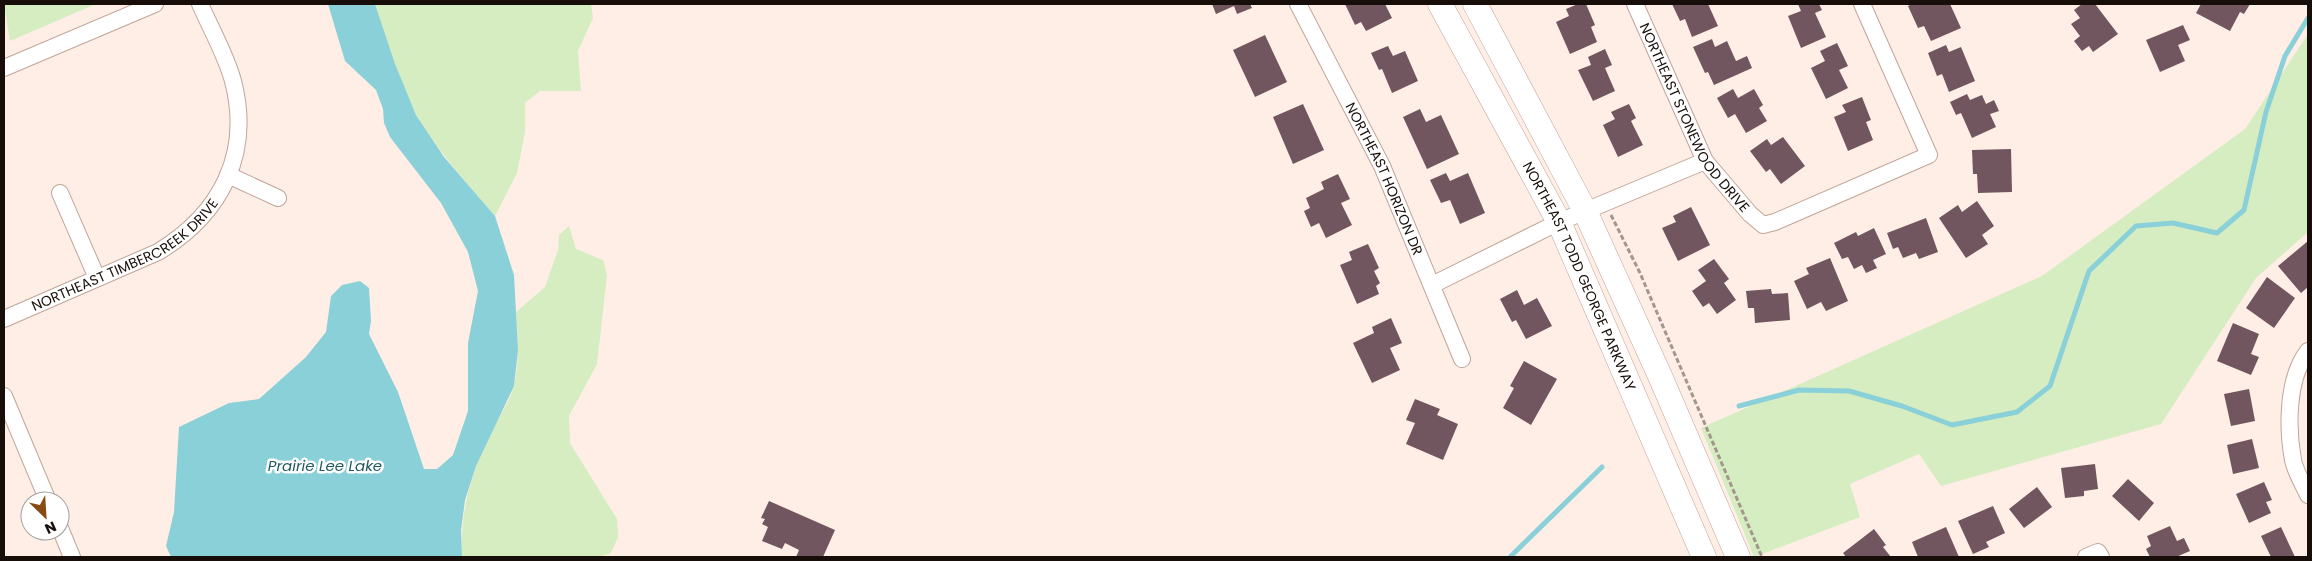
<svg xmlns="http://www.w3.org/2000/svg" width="2312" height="561" font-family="Poppins,sans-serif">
	<rect width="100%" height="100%" fill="#ffeee5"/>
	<path fill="#d6edc1" d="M4,4H96L10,41Z
		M375,4H591L593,18L578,51L581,91H540L525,103V132L517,173L495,216C468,184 439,153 417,116C398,82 387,41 375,4Z
		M2308,34V232L2256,278L2161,424L1941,486L1919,454L1850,484L1860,517L1754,557L1701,428L2042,276L2245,129Z
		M569,226L576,249L603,260L607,275L597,364L569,416L570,443L617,519L618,538L610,554L596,557H462C460,514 470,475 489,436C497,420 510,402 514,385C520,362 517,336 516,312L545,287L558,250L559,235Z"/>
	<path fill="#8ad0d8" d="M328,4H375L395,64L416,115L444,157L495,216L514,275L518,350L514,386L476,466L465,500L461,530L462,557H171L166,546L174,512L179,427L229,403L259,399L306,357L326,332L331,296L342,285L360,281L369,288L371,321L369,334L398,392L424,469H437L453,455L468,411V343L478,291L468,252L441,203L390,137L384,123L383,109L376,90L345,61Z"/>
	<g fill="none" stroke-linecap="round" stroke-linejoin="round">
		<path stroke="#8ad0d8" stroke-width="5" d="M1739,406L1799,390L1849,391L1902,406L1952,425L2017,412L2050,386L2089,271L2136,226L2173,223L2217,233L2244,210L2266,112L2285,56L2308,18
			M1510,557L1602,467"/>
	</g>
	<path fill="#71565f" d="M1212,4H1250L1252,8L1237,14L1234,6L1216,14Z
		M1345,4H1385L1392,18L1366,31L1361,22L1355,25Z
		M1578,4H1586L1595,25L1591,27L1597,42L1570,54L1556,22L1569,16L1566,9Z
		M1672,4H1708L1718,26L1692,37L1685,19L1680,21Z
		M1798,4H1819L1822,10L1815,13L1826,37L1801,48L1788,16L1801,11Z
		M1912,4H1950L1961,28L1931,41L1924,26L1918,28L1908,6Z
		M2082,4H2095L2118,34L2093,52L2089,46L2082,51L2074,41L2080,36L2071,24L2080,18L2074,10Z
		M2201,4H2250L2244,14L2240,12L2230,31L2196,13Z
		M2183,25L2190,40L2178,45L2185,61L2160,72L2146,40Z
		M1265,35L1287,82L1255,97L1233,50Z
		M1712,39L1715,47L1727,41L1736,61L1747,56L1752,68L1714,85L1708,72L1705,73L1693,47Z
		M1837,43L1848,66L1839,70L1848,88L1826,99L1811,68L1825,61L1820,51Z
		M1946,45L1949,52L1961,47L1975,81L1949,92L1942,74L1937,76L1928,53Z
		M1388,46L1393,56L1405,51L1418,81L1392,93L1382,69L1379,70L1371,53Z
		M1605,49L1612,65L1605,68L1615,91L1593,101L1578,70L1591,65L1588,57Z
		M1733,89L1738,98L1754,89L1763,105L1759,108L1767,121L1746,133L1735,114L1728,118L1717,98Z
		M1967,94L1970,100L1982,95L1986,104L1994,100L1999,111L1990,114L1996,127L1972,138L1961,113L1956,115L1950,102Z
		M1862,97L1871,120L1866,122L1873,140L1848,151L1834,117L1846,112L1842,105Z
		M1303,104L1324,150L1293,164L1273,117Z
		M1629,104L1636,118L1631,121L1643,145L1618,157L1603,125L1615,119L1611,112Z
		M1420,109L1426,122L1441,115L1459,154L1427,169L1403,117Z
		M1783,137L1805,166L1781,184L1770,169L1766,172L1750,151L1767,139L1771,145Z
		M2011,149L2012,192L1978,193L1977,174H1973L1972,150Z
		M1446,173L1450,181L1468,173L1485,213L1460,224L1450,200L1441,203L1430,180Z
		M1338,174L1350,199L1341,203L1352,225L1326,238L1319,223L1311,227L1304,211L1310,208L1306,198L1324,189L1321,182Z
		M1977,201L1994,226L1982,235L1988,244L1966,258L1939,218L1958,205L1962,212Z
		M1691,207L1710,245L1678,261L1662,228L1676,222L1673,216Z
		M1926,218L1938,252L1919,259L1916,253L1903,258L1898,247L1893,249L1887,233Z
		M1874,228L1886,254L1873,260L1877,268L1866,273L1862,265L1854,269L1848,257L1842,259L1834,243L1856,232L1858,236Z
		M2308,241V287L2301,293L2278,266Z
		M1368,244L1379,268L1374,271L1380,283L1376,286L1379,294L1357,304L1340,265L1352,260L1349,252Z
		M1830,258L1848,301L1826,311L1821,302L1807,309L1794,281L1809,274L1806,268Z
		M1714,259L1729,279L1724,283L1736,300L1717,314L1709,303L1703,307L1692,291L1706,281L1698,270Z
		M2267,277L2295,298L2274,328L2246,308Z
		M1771,289L1772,294L1788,293L1790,320L1755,323L1754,308H1748L1746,291Z
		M1517,290L1524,305L1537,298L1552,326L1526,339L1516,320L1512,322L1500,299Z
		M1391,318L1402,343L1390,348L1400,370L1372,383L1353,343L1374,333L1372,327Z
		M2233,323L2259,334L2251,354L2259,357L2251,375L2217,361Z
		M1524,361L1557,379L1531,425L1503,408L1514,388L1510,386Z
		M2249,389L2255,421L2231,426L2224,394Z
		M1415,399L1440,409L1437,415L1458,424L1443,460L1406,444L1415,423L1406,420Z
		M2252,439L2259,468L2233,474L2227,445Z
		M2095,464L2098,489L2084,491V496L2065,498L2061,468Z
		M2128,479L2154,503L2139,521L2112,496Z
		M2264,482L2272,500L2266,502L2271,513L2249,523L2236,494Z
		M2037,487L2052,507L2024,528L2009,509Z
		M769,501L835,530L823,557H796L799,550L785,543L782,549L762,541L768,527L762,524L765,519L761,518Z
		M1993,506L2005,533L1986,542L1989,547L1973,554L1958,521Z
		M2170,526L2177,541L2184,538L2190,551L2176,557H2150L2146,549L2151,546L2147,536Z
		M1946,527L1959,557H1918L1912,542Z
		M2281,527L2295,557H2271L2261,536Z
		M1874,529L1886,545L1883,547L1891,557H1846L1843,553Z"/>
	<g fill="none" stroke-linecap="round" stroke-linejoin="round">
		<defs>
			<g id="minor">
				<path id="s1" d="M1298,4L1382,166L1462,359"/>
				<path id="s2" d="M1635,4L1705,161L1750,214L1763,225L1775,222L1929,155L1862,4"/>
				<path d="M4,68L155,4"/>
				<path d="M228,175L278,198"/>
				<path d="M60,193L97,278"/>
				<path d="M1432,285L1559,222L1705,161"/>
				<path id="s3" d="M4,319L158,252C221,214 252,154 233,81C226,55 211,29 200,4"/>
				<path d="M2308,351C2287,378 2287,427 2293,460C2295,471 2303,484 2308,495"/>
				<path d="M4,396L48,501"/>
				<path d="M60,528L72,557"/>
				<path d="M2086,557L2098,552L2101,557"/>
			</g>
			<g id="secondary">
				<path id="s4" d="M1440,4L1559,222L1704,557"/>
				<path d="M1475,4L1585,211L1660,376L1738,557"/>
			</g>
		</defs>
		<use href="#minor" stroke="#c0a597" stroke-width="18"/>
		<use href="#secondary" stroke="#c0a597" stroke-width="25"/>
		<path stroke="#a3968e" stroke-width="3" stroke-dasharray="5 2.5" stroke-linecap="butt" d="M1611,215L1640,273L1762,557"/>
		<use href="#minor" stroke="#fff" stroke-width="16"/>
		<use href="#secondary" stroke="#fff" stroke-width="24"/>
	</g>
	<g text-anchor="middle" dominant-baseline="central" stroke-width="5" stroke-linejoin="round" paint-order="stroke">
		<g font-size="14" fill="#170e09" stroke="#fff">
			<text stroke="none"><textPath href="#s2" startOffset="129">NORTHEAST STONEWOOD DRIVE</textPath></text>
			<text stroke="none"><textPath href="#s1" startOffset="195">NORTHEAST HORIZON DR</textPath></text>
			<text stroke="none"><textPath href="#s3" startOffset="138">NORTHEAST TIMBERCREEK DRIVE</textPath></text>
			<text stroke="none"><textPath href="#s4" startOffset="306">NORTHEAST TODD GEORGE PARKWAY</textPath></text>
		</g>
		<g font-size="15" font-style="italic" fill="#1f5a60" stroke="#fff">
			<text x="325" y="465">Prairie Lee Lake</text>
		</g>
	</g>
	<rect width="2312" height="561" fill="none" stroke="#170e09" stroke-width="10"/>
	<g transform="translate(45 516) rotate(155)"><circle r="24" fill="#ffffff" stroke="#a29f9d"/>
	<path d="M0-4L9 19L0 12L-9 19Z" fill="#8a4b11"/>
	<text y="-8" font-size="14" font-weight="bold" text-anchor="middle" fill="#170e09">N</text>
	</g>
</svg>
